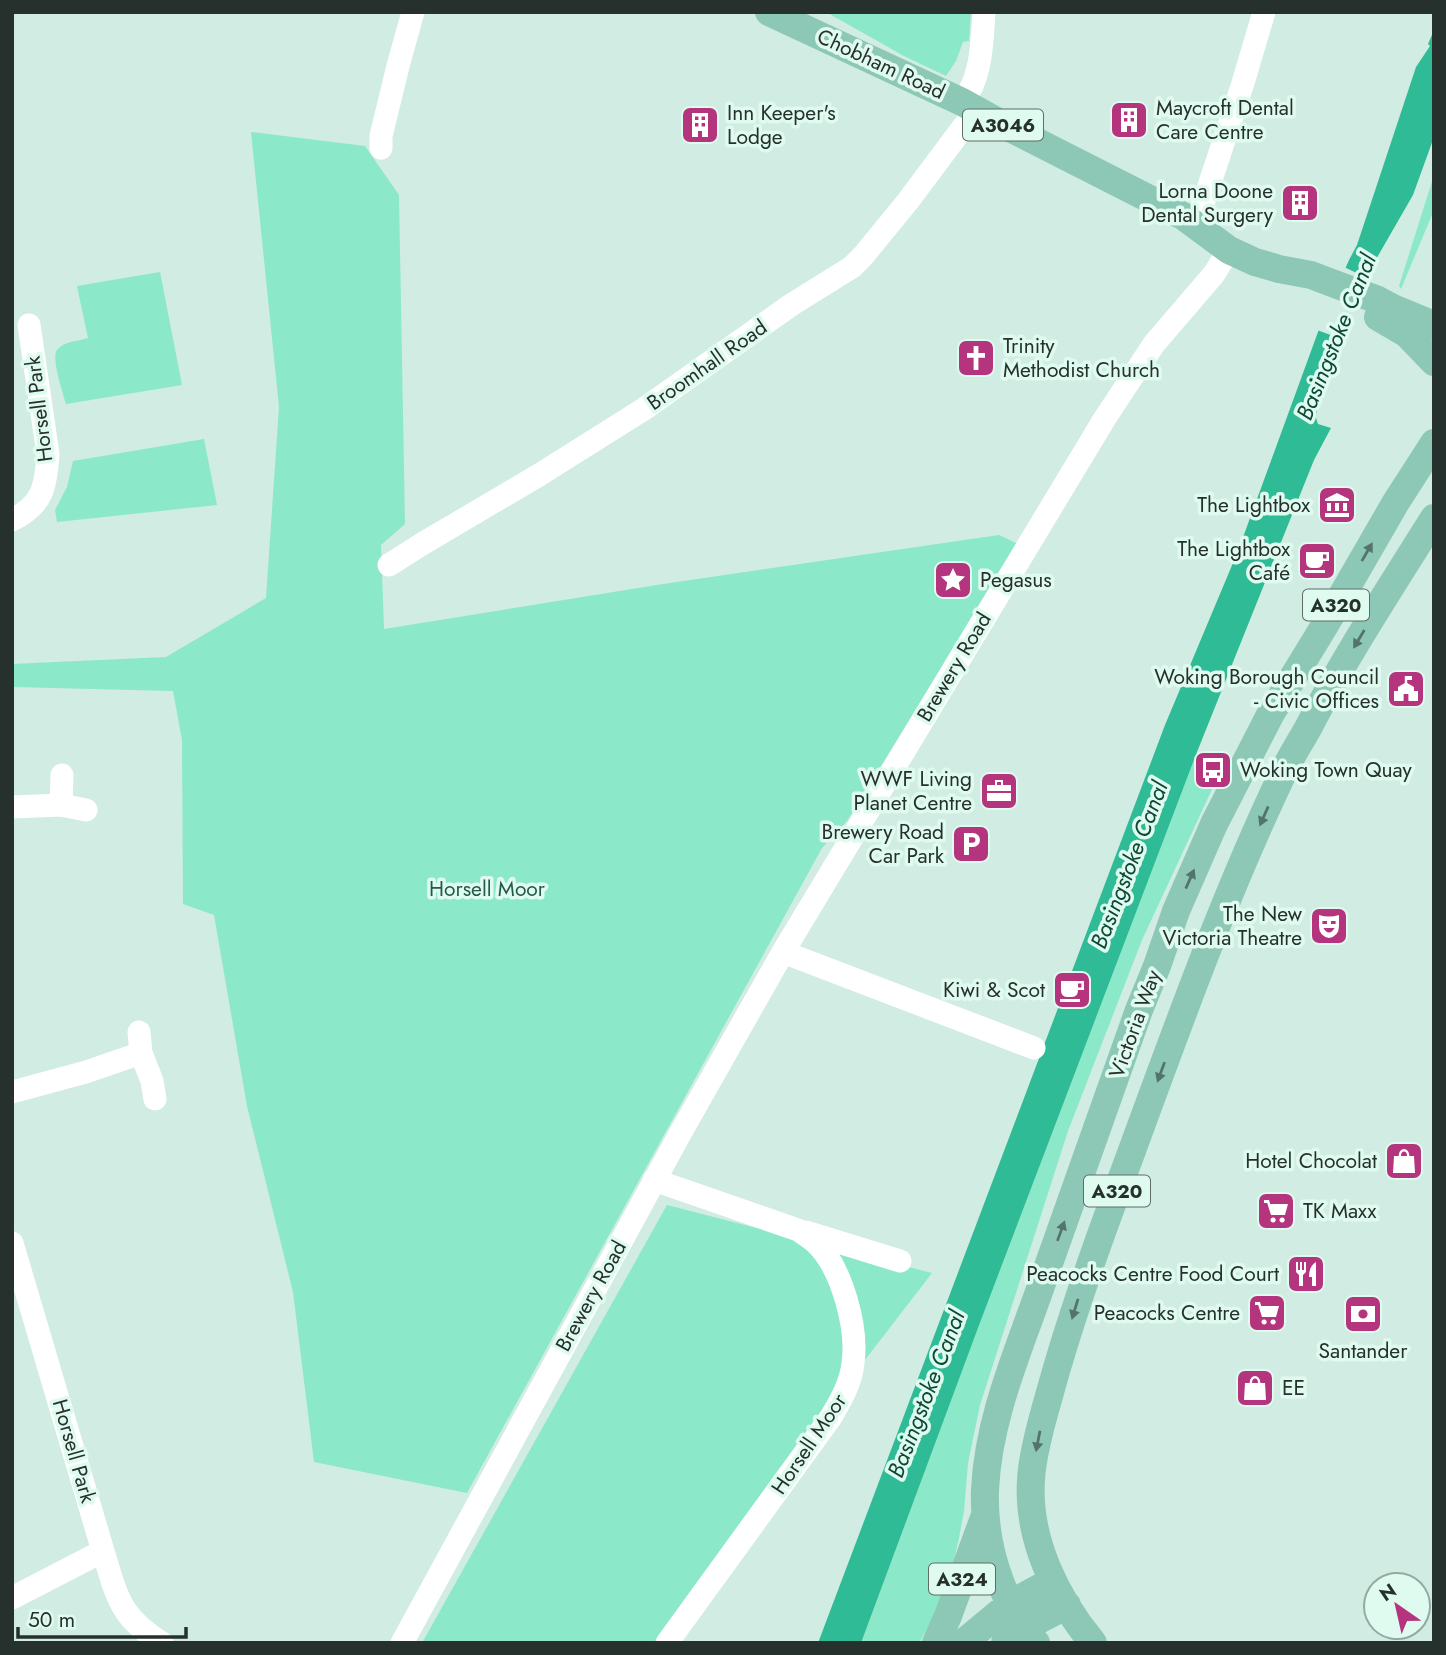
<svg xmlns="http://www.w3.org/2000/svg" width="1446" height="1655" font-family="Jost,sans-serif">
	<rect width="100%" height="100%" fill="#d1ece2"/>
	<path fill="#8be8c8" d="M826,12H971L969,41L963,42L956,61L946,76L904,56Z
		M251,132L365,146L399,195L405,524L381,545L384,629L663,584L999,535L1018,544L847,821L822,848L467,1493L314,1462L293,1292L247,1106L214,915L183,904L182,740L173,691L12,687V664L166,657L266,598L279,407Z
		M1434,175V210L1401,289L1399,286Z
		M160,272L182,385L66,404C63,393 51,358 57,350C64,341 79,341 88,338L77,286Z
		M204,439L217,505L57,522L55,510L67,487L73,461Z
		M1197,752L1200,781L1214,785L1142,940L1068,1131L980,1405L968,1463L964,1511L959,1538L950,1577L939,1607L919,1643H861L978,1328Z
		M667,1205L932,1273L754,1504L656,1643H422Z"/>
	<path fill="#2fbb95" d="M1434,30V137L1413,195L1371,268L1317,410L1316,418L1318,424L1331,428L1314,460L1197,752L978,1328L861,1643H818L1165,725L1238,551L1322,321L1349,260L1357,245L1416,67L1430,46L1428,44Z"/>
	<path fill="#d1ece2" d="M1342,266L1371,280L1347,341L1317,330L1319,319Z"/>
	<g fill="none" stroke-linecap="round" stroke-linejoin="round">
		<path stroke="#fff" stroke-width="23" d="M962,102C982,79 982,41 984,12
			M381,148V136L398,66L413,12
			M1196,225L1243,83L1264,12
			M12,520C43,505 46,486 48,454L29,325
			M389,565L422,544L539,475L644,409L791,305L852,267L863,256L908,201L964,126L978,111
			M61,805L62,775
			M12,807L61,805L86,810
			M783,952L1034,1048
			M139,1032L141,1053L152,1081L155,1099
			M12,1092L86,1072L141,1053
			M654,1180L798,1230C804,1234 810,1238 815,1242C842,1267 858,1328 853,1363C851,1383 841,1400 831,1417L667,1643
			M806,1232L900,1261
			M12,1243L103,1551C117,1596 119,1617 162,1643
			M12,1598L103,1551
			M402,1643L681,1132L783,952L1105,418L1154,344L1214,274L1229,250"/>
		<path stroke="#8dc8b6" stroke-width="28" d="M769,12L962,102L998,122L1183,216L1229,250L1255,262L1279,269L1311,275L1332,283L1378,300L1395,309L1434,325
			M1378,317L1407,334L1434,362
			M936,1643L948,1616L985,1515
			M963,1643L1010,1604L1052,1581
			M1005,1643L1023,1628L1067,1605
			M1036,1643C1001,1603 983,1543 985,1490C988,1419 1018,1352 1041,1286C1074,1194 1106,1102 1139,1010L1157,966L1176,911L1214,824L1270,715L1325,625L1396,502L1434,443
			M1093,1643C1056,1598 1027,1539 1031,1480C1032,1455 1042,1420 1049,1396C1068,1326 1092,1258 1117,1191C1169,1051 1219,907 1283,773C1290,758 1299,744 1307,730C1345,657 1390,588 1434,518"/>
	</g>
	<defs><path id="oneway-solid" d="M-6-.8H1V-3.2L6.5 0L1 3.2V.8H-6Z" transform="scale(1.75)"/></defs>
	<g fill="#54746a">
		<use href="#oneway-solid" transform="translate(1367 552) rotate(-60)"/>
		<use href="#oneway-solid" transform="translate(1359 639) rotate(121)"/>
		<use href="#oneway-solid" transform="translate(1264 816) rotate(114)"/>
		<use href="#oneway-solid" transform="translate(1190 879) rotate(-66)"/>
		<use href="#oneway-solid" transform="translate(1161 1072) rotate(110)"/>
		<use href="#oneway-solid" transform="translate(1061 1231) rotate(-70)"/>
		<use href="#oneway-solid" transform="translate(1075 1309) rotate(107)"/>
		<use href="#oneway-solid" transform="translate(1038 1441) rotate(101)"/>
	</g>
	<defs>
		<symbol id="building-square" viewBox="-11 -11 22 22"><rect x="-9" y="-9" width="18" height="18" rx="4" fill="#b5347e" stroke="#dffaef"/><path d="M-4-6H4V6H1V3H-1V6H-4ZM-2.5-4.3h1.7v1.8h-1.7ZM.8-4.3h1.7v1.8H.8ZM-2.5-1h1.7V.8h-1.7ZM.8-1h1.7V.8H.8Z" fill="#fff"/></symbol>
		<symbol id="church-square" viewBox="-11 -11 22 22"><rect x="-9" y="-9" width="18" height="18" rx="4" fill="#b5347e" stroke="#dffaef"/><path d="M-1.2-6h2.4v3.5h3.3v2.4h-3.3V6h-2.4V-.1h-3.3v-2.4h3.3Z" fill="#fff"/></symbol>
		<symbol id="museum-square" viewBox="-11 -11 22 22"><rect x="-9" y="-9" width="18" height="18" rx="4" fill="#b5347e" stroke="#dffaef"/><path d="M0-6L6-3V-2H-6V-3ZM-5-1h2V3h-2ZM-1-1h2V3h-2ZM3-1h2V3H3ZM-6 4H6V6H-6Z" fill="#fff"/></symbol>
		<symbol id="cafe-square" viewBox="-11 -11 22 22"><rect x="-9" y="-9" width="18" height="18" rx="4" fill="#b5347e" stroke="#dffaef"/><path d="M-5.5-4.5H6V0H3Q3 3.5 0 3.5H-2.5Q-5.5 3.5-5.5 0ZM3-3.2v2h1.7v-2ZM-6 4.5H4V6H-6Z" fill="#fff"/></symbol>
		<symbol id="sight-square" viewBox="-11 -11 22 22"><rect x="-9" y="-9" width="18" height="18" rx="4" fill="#b5347e" stroke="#dffaef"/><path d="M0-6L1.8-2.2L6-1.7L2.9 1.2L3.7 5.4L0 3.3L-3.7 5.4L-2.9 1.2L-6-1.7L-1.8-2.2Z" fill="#fff"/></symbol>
		<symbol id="civic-square" viewBox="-11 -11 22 22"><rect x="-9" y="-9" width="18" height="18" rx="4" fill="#b5347e" stroke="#dffaef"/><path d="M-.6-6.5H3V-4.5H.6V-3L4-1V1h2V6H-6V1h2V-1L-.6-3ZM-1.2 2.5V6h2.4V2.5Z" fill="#fff"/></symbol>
		<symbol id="bus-square" viewBox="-11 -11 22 22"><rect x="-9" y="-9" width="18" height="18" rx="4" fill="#b5347e" stroke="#dffaef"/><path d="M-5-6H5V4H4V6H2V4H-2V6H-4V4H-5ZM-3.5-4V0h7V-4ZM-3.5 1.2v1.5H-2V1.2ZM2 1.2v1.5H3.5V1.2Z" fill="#fff"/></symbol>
		<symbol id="office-square" viewBox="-11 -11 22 22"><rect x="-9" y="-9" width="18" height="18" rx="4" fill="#b5347e" stroke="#dffaef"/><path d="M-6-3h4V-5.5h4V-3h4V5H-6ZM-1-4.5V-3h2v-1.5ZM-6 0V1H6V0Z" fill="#fff"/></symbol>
		<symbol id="parking-square" viewBox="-11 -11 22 22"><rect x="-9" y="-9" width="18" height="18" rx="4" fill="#b5347e" stroke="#dffaef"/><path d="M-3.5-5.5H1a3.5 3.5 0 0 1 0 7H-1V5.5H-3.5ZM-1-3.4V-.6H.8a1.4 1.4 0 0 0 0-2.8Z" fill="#fff"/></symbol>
		<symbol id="theatre-square" viewBox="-11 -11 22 22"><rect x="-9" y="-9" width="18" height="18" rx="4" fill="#b5347e" stroke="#dffaef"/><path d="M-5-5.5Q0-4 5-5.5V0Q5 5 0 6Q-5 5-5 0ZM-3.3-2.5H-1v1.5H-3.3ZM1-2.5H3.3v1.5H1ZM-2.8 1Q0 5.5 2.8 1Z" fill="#fff"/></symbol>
		<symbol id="shop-square" viewBox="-11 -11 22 22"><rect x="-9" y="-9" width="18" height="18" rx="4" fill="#b5347e" stroke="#dffaef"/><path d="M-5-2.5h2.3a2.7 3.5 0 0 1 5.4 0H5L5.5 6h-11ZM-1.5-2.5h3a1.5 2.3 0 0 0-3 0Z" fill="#fff"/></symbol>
		<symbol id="supermarket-square" viewBox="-11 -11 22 22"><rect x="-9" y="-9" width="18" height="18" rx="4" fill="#b5347e" stroke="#dffaef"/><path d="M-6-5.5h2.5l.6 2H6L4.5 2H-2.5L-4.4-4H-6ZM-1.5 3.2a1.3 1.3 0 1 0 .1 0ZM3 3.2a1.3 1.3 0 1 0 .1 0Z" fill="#fff"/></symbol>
		<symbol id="restaurant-square" viewBox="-11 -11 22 22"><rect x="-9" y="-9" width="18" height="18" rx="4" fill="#b5347e" stroke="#dffaef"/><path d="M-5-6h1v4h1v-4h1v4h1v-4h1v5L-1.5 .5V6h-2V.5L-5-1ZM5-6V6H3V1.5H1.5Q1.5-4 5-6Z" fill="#fff"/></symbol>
		<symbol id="bank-square" viewBox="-11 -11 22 22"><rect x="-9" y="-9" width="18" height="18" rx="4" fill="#b5347e" stroke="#dffaef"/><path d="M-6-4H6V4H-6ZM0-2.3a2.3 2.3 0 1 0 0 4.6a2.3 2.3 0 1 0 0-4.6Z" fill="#fff"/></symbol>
	</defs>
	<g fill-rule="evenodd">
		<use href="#building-square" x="1107" y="98" width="44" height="44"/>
		<use href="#building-square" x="678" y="103" width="44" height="44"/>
		<use href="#building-square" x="1278" y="181" width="44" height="44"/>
		<use href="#church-square" x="954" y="336" width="44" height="44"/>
		<use href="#museum-square" x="1315" y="483" width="44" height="44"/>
		<use href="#cafe-square" x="1295" y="539" width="44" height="44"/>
		<use href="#sight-square" x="931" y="558" width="44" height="44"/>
		<use href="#civic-square" x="1384" y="667" width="44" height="44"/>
		<use href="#bus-square" x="1191" y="748" width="44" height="44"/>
		<use href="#office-square" x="977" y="769" width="44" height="44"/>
		<use href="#parking-square" x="949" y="822" width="44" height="44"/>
		<use href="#theatre-square" x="1307" y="904" width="44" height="44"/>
		<use href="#cafe-square" x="1050" y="968" width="44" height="44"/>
		<use href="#shop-square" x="1382" y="1139" width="44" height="44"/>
		<use href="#supermarket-square" x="1254" y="1189" width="44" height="44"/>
		<use href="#restaurant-square" x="1284" y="1252" width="44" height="44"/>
		<use href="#supermarket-square" x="1245" y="1291" width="44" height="44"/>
		<use href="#bank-square" x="1341" y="1292" width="44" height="44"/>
		<use href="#shop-square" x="1233" y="1366" width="44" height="44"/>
	</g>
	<g text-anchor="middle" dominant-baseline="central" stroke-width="7" stroke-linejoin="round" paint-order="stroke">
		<g fill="#dffaef" stroke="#5e6d66" stroke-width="2">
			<rect x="963" y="109.5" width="80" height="31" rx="5"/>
			<rect x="1303" y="589.5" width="66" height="31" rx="5"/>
			<rect x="1084" y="1175.5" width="66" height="31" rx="5"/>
			<rect x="929" y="1563.5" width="66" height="31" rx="5"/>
		</g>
		<g font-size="19" font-weight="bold" fill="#26302c">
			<text x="1003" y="125">A3046</text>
			<text x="1336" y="605">A320</text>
			<text x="1117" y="1191">A320</text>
			<text x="962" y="1579">A324</text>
		</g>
		<g font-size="21" fill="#26302c" stroke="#dffaef">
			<text transform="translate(881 64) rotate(25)">Chobham Road</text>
			<text transform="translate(707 365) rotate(-35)">Broomhall Road</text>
			<text transform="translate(39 409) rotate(-97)">Horsell Park</text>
			<text transform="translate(954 667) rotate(-59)">Brewery Road</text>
			<text transform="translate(1135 1024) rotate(-70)">Victoria Way</text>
			<text transform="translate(591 1296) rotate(-61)">Brewery Road</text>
			<text transform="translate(809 1444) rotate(-56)">Horsell Moor</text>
			<text transform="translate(74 1451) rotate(74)">Horsell Park</text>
		</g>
		<g font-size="21" fill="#26302c" stroke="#dffaef" text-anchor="end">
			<text x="1156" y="108" text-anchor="start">Maycroft Dental<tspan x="1156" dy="24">Care Centre</tspan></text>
			<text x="727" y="113" text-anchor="start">Inn Keeper's<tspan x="727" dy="24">Lodge</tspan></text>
			<text x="1273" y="191">Lorna Doone<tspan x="1273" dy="24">Dental Surgery</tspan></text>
			<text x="1003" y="346" text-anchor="start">Trinity<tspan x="1003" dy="24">Methodist Church</tspan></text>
			<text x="1310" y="505">The Lightbox</text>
			<text x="1290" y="549">The Lightbox<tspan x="1290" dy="24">Café</tspan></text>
			<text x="980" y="580" text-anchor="start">Pegasus</text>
			<text x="1379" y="677">Woking Borough Council<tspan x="1379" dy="24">- Civic Offices</tspan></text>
			<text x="1240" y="770" text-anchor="start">Woking Town Quay</text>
			<text x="972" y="779">WWF Living<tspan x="972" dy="24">Planet Centre</tspan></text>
			<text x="944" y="832">Brewery Road<tspan x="944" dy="24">Car Park</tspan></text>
			<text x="1302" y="914">The New<tspan x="1302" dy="24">Victoria Theatre</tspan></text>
			<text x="1045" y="990">Kiwi &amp; Scot</text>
			<text x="1377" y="1161">Hotel Chocolat</text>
			<text x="1303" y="1211" text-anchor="start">TK Maxx</text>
			<text x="1279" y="1274">Peacocks Centre Food Court</text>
			<text x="1240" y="1313">Peacocks Centre</text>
			<text x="1363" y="1351" text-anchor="middle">Santander</text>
			<text x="1282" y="1388" text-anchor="start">EE</text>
		</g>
		<g font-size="21" fill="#255a4a" stroke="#dffaef">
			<text x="487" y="889">Horsell Moor</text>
		</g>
		<g font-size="23" font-style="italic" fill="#0e4737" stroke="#dffaef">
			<text transform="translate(1336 337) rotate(-68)">Basingstoke Canal</text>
			<text transform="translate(1129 865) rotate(-69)">Basingstoke Canal</text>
			<text transform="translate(926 1394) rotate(-69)">Basingstoke Canal</text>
		</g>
	</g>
	<rect width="1446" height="1655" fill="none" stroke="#26302c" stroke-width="28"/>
	<g transform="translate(1397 1606) rotate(326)"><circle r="33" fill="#dffaef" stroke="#95a9a1" stroke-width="2"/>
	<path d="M0-5L12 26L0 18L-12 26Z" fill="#b5347e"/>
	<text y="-10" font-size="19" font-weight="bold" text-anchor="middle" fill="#26302c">N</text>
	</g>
	<path d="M18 1627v10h168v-10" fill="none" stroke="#26302c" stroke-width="3.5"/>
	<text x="28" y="1627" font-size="21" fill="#26302c" stroke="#dffaef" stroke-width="5" paint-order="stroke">50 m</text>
</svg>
